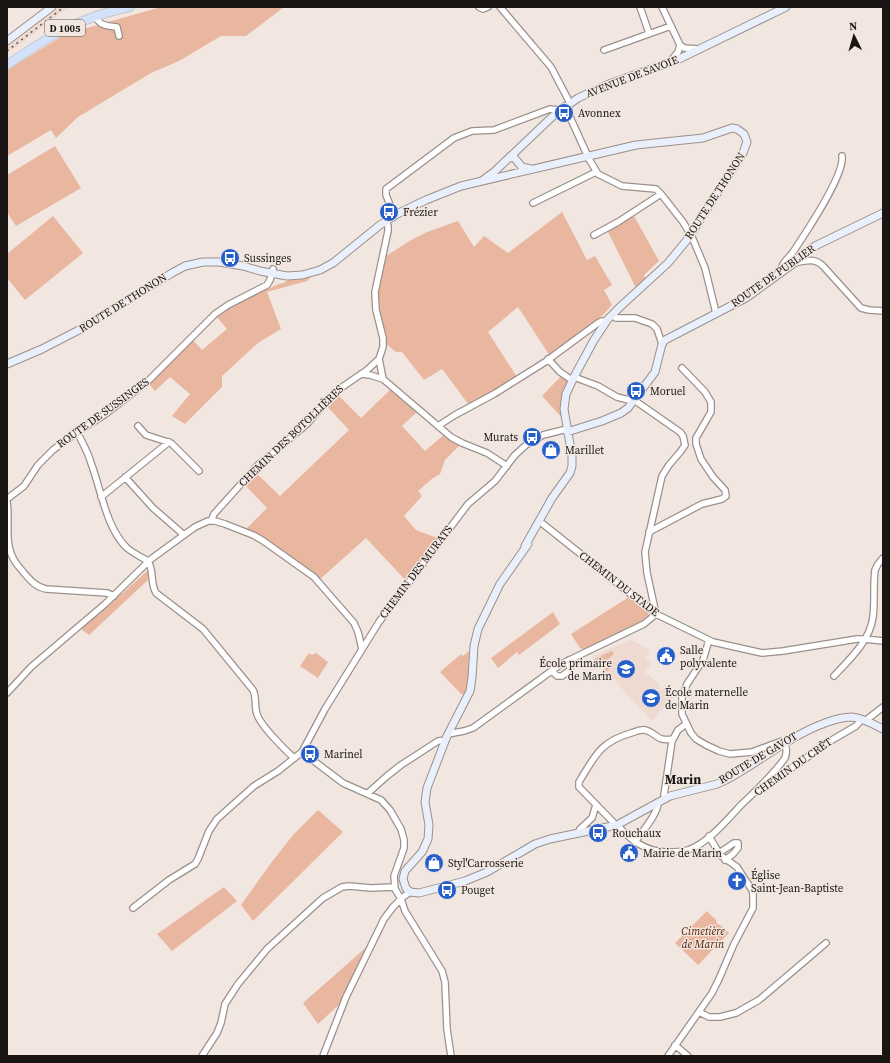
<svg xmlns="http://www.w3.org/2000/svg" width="890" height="1063" font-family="'Source Serif 4',serif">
	<rect width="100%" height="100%" fill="#f2e6e1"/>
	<path fill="#eedad1" d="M60,7H69L7,54V47Z
		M631,640L650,650L646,658L652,662L645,672L660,685L659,690L660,691L665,686L675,694L652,721L601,666L595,663L592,656Z"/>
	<path fill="#e9b79f" d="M161,7H284L246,36H221L179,61L151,73L78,117L56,138L51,130L7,156V70L66,34Z
		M55,146L81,188L16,226L7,212V175Z
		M562,212L587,260L595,256L612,285L604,290L612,305L602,316L550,356L518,307L488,332L517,377L469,405L442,369L424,380L402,352H396L386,344C386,330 379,318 377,305C375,288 382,271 386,256L411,240L427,232L458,221L474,247L484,236L508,253Z
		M633,214L659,261L644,275L645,279L636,288L607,230Z
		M53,216L83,253L25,300L7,278V254Z
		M309,276L310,278L307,281L267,292L281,329L258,343L222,376V387L185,424L172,416L190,394L170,377L155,391L147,382L191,338L202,350L227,329L216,316L224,310L265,288L268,289L281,283L282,284L290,279Z
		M562,375L568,381L562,418L542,396Z
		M392,388L419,410L402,426L425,451L446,433L462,443L445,460L440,474L433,478L418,491L422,496L404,516L416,530L440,539L408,583L366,538L318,581L244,531L267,508L244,484L255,472L280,496L349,430L325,404L335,392L361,418Z
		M149,569V575L148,580L89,635L80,628L108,605L117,596L123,593Z
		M629,597L648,613V616L644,621L584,650L580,648L571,634Z
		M553,612L560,624L519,655L517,652L498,668L491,658Z
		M469,651L468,684L464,694H461L440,672L461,654L463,656Z
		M612,651L614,654L606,661L612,667L607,671L601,666L595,663L594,660L596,658Z
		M309,653L312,655L316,653L328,662L318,678L300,666Z
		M318,810L343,832L253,921L241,905L271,863L293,835Z
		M224,887L237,901L172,951L157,934Z
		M707,911L716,920L717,924L720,925L729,933L698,965L675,943Z
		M371,943L343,1001L318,1024L303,1003Z"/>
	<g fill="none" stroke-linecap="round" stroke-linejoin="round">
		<defs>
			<path id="street" d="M479,7L483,9L488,7
				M500,7L551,67L570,103
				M640,7L649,33
				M662,7L680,45L684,48L699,49
				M95,16C100,26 107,26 117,27L119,36
				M604,50L671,26
				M669,63L678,52L680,45
				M565,106L589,159L598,174L622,186L656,189L661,194L683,222L692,237L705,268L716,313
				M533,203L596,172
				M394,215L386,195V189L454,138L472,131L494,130L550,109L560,110
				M386,221L388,226V231L375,292L376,310L383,338V347L379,359L383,379L451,437L462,443L487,453L507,466
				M594,235L618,222L661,194
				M794,263C805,261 814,257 823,266L861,308L869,310L883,311
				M781,273C780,264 788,259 793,252C805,234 845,175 842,156
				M612,315L616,318H635L652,324L657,329L662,344
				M548,359L560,372L572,380
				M361,374L370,375L383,379
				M574,377L598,386L617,397L633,401
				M634,400L680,432L683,436L685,445L681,451L669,465L662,476L645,552L647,573L656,614
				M138,426L146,435L171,443L199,471
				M438,426L455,415L494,394L545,362L598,323L602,321L606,322
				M77,432C82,442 88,452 91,463C101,489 106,528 127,548C133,553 141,557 148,561
				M125,477L153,508L184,535
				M101,497L169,442
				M7,499L24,486L38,465L53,450L77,432L104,415L147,382L215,314L228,305L267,285L270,280L273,269
				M7,502C10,520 4,541 13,558C16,564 20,568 24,573C31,581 36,587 46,589L107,593L114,596
				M211,521L214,514L259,464L306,425L335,392L367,370L379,359
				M543,524L656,614L713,642L762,653L783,651L857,639H865L883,641
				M649,532L702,504L722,499L726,496L725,490L713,477L701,459L696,444V438L711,412V402L705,392L682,368
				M148,561C154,570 150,583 156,593L203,629L253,690C257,698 254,706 257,714C260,725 285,750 294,758
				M552,671L557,676H562L570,670L569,660
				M834,676C849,660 870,641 873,617C875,602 873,586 875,570L878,564L883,558
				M7,693L31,667L105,604L151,559L195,527L208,521H215L225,524L253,535L262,540L314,577L354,623L358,632L362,649
				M865,721L883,707
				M448,734L464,731L473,728L561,664L644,624L656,614
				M302,752L343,783L381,800L390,810L401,829L404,840V848L394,876L395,889L401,899L405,911L442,971L445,982L447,1029L451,1056
				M760,790L832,740L856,726L862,719
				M368,793L387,776L401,765L438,741L446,740
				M665,799L664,795L672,741L678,730L686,724
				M617,825C631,840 644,851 666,852C673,852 681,852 688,850C707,844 727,820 741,805C756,791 773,775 785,758C787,753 787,745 782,741L752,752L730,754L719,751L706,745L696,739L691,733L682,714V698L687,684L703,660L709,640
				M615,826L613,822L579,787V782C595,756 600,742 631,733C635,732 641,729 645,730C658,733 655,742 673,739
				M578,833L580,829L592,818L596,805
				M635,842C641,833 659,813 658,802
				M719,853L734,843H738V848L733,854L725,860
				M133,908L169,880L195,864L198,859L209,831L217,819L254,786L278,771L302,752L325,709L379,622L468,504L495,481L515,455L526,445L543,435L567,429
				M699,1012L709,1017H720L736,1013L759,1000L826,943
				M675,1045L688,1056
				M202,1056L217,1033L221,1023L225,1004L238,984L267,949L312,908L323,898L342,887L349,886L371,888L394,887
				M323,1056L346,997L384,919L393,907L403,897L410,892
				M668,1056L712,993L719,979L734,944L753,908V894L752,890L737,867L720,855L709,836"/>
			<path id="secondary" d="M7,41L52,7
				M512,155L522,167L531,169
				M483,180L494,172L553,116L578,98L609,84L679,59L786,7
				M7,364L42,349L77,331L172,273L185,266L203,262H219L243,266L260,271L287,276L302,275L320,270L333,263L380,225L399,213L426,200L461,186L636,145L703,138L732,128L737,129L744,134L747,142L743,153L687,240L668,263L621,306L608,319L594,340L574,377L566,394L564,409L572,456V466L570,473L552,498L525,546
				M567,432L602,421L621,413L628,408L655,372L662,344L665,340L746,298L794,263L808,251L815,246L883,213
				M528,544L500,584L478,629L474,646L472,678L470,691L447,736L427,788L425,802L429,825L428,839L422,852L405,871L403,879L406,888L410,892L419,893L465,881L487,872L535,844L550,839L617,825L670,796L717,784L726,780C760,762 789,736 825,723C833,720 842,717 852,717C863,718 873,724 883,729"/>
			<path id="primary" d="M7,65C49,36 80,17 130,7"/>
		</defs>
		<use href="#street" stroke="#9b908b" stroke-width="8"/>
		<use href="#secondary" stroke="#9b908b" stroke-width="9"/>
		<use href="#primary" stroke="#c8c7c7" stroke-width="10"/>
		<use href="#street" stroke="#fff" stroke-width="5.5"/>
		<use href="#secondary" stroke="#e9f0fc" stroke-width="7"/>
		<use href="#primary" stroke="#d3e1fa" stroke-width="8"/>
		<path stroke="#5c5653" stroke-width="1.5" stroke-dasharray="2 4" stroke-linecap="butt" d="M7,51L64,7"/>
	</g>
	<defs>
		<symbol id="bus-disc" viewBox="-11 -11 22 22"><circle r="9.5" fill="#265fcc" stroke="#f2e6e1"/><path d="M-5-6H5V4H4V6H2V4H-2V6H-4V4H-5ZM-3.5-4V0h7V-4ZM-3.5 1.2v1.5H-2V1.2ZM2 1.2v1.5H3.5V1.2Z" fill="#fff"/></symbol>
		<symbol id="shop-disc" viewBox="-11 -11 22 22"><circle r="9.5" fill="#265fcc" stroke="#f2e6e1"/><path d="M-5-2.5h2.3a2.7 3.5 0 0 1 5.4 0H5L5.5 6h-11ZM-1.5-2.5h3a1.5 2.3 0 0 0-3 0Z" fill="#fff"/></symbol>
		<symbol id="civic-disc" viewBox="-11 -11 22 22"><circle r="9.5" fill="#265fcc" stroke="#f2e6e1"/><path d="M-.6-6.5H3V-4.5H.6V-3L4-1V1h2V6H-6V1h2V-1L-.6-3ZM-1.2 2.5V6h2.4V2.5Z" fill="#fff"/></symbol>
		<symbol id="school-disc" viewBox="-11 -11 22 22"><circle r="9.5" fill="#265fcc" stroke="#f2e6e1"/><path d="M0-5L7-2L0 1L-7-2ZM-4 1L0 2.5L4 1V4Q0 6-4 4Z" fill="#fff"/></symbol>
		<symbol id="church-disc" viewBox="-11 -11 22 22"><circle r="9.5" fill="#265fcc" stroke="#f2e6e1"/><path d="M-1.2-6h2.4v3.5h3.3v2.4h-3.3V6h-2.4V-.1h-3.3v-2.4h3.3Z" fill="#fff"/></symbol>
	</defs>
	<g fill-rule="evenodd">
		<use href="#bus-disc" x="553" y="102" width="22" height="22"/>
		<use href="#bus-disc" x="378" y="201" width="22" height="22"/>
		<use href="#bus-disc" x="219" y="247" width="22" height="22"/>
		<use href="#bus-disc" x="625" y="380" width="22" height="22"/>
		<use href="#bus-disc" x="521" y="426" width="22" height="22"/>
		<use href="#shop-disc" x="540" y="439" width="22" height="22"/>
		<use href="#civic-disc" x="655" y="645" width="22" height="22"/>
		<use href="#school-disc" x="615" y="658" width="22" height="22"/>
		<use href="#school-disc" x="640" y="687" width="22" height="22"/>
		<use href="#bus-disc" x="299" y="743" width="22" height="22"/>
		<use href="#bus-disc" x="587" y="822" width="22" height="22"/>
		<use href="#civic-disc" x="618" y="842" width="22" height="22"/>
		<use href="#shop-disc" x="423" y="852" width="22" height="22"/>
		<use href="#church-disc" x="726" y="870" width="22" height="22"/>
		<use href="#bus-disc" x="436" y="879" width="22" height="22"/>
	</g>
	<g text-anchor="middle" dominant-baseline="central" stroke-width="3" stroke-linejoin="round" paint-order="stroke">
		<rect fill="#f2e6e1" stroke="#5b5452" stroke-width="1" x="45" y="20" width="40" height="16" rx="3"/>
		<g font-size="10" font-weight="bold" fill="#1a1614">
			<text x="65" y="28">D 1005</text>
		</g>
		<g font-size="11" fill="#1a1614" stroke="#f2e6e1">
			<text transform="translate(632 77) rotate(-21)">AVENUE DE SAVOIE</text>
			<text transform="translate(715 196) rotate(-57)">ROUTE DE THONON</text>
			<text transform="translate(773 276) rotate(-35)">ROUTE DE PUBLIER</text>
			<text transform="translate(123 303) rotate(-32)">ROUTE DE THONON</text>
			<text transform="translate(103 413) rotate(-36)">ROUTE DE SUSSINGES</text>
			<text transform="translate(291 436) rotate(-44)">CHEMIN DES BOTOLLIÈRES</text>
			<text transform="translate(416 572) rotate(-53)">CHEMIN DES MURATS</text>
			<text transform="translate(619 584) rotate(38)">CHEMIN DU STADE</text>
			<text transform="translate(758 758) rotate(-31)">ROUTE DE GAVOT</text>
			<text transform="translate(793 767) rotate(-35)">CHEMIN DU CRÊT</text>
		</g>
		<g font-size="11" fill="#1a1614" stroke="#f2e6e1" text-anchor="start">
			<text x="578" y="113">Avonnex</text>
			<text x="403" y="212">Frézier</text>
			<text x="244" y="258">Sussinges</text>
			<text x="650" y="391">Moruel</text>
			<text x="518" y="437" text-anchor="end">Murats</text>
			<text x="565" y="450">Marillet</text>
			<text x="680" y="650">Salle<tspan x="680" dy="13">polyvalente</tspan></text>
			<text x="612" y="663" text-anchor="end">École primaire<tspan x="612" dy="13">de Marin</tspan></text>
			<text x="665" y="692">École maternelle<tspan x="665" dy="13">de Marin</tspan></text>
			<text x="324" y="754">Marinel</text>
			<text x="612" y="833">Rouchaux</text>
			<text x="643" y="853">Mairie de Marin</text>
			<text x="448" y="863">Styl'Carrosserie</text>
			<text x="751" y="875">Église<tspan x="751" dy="13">Saint-Jean-Baptiste</tspan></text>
			<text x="461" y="890">Pouget</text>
		</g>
		<g font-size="11" font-style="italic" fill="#532103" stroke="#f2e6e1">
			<text x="703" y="931">Cimetière<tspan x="703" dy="13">de Marin</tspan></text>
		</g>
		<g font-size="13" font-weight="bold" fill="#1a1614" stroke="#f2e6e1">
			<text x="683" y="779">Marin</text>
		</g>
	</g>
	<rect width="890" height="1063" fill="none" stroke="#1a1614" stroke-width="16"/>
	<g transform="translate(854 36) rotate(355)" stroke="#f2e6e1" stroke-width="3" paint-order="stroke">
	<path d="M0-3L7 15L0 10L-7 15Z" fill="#1a1614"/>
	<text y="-6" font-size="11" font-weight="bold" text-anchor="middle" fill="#1a1614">N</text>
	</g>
</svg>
